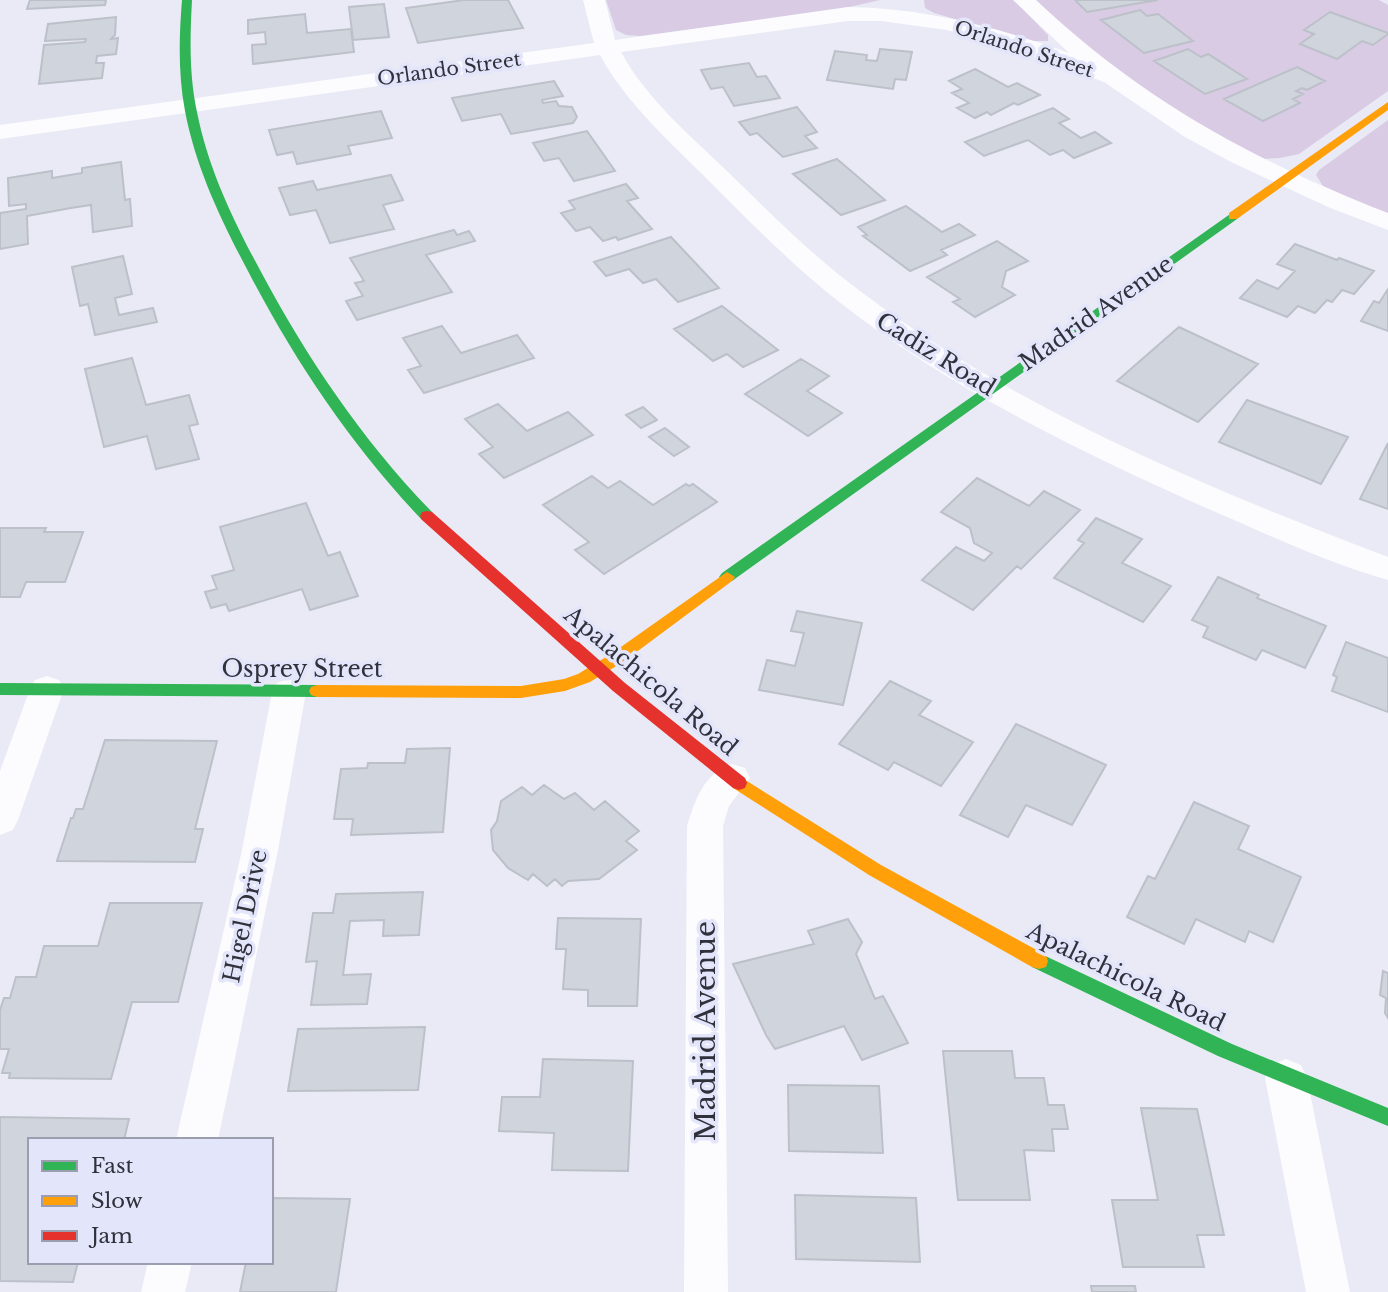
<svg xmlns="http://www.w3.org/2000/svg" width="1388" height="1292" font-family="'Libre Baskerville',serif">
	<rect width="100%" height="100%" fill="#e9eaf5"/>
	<path fill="#d9cbe4" d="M606,0H880L836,10L640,36L626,35L616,30Z
		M924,0H1014L1048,35V41H1030L934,13L925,8Z
		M1034,0H1379L1388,5V91L1299,154L1280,158L1263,159L1245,154L1113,69Z
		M1388,120V215L1323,186L1316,175L1319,170Z"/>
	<path fill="#d0d4dd" stroke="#bcc0c9" stroke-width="2" d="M30,0H106L105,5L27,9Z
		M464,0H508L523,28L418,43L406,8Z
		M1075,0H1158L1087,12Z
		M384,4L389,37L353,40L349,7Z
		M1140,10L1147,16L1158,14L1193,41L1144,53L1101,20Z
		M1330,12L1388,33V34L1373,45L1362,41L1337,59L1300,44L1314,34L1304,30Z
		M305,14L307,33L351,29L354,52L253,64L252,45L266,44L265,32L248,34V20Z
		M116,17L115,35L111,39L118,38L116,54L97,56L96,63H104L102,78L39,84L44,45L85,42L86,39L45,41L48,24Z
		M880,49L912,52L906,80L895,79L893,89L827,80L835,51L867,55L866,60L877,61Z
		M1188,49L1201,57L1208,54L1247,79L1205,94L1154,61Z
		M749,63L757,77L766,76L780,98L734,106L723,87L711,89L701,70Z
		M1297,67L1325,81L1307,90L1302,88L1296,91L1303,94L1293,99L1300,103L1263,121L1224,99Z
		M975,69L1008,87L1017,83L1040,95L1018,105L1014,103L991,115L987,112L975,118L957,108L969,103L952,93L962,89L949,81Z
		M554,81L563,96L542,100L543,103L556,101L559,106L572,107L577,117L573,123L511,134L501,114L462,121L452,98Z
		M797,107L817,132L805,136L817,148L783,157L757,133L750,135L739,122Z
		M1053,108L1069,119L1059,123L1081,138L1095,132L1111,143L1074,158L1063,150L1050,155L1028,140L984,156L965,142Z
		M381,111L392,138L348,146L351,154L297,164L293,152L277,155L269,130Z
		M587,131L615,171L574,181L559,158L544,161L533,143Z
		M837,159L885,200L841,215L793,174Z
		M121,162L125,200L130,199L132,226L93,232L91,205L71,208L27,216L28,244L0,249V213L26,209V204L9,206L8,178L52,171V178L82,173V168Z
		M391,175L403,200L383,205L394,229L330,243L316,210L290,215L279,188L313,181L317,190Z
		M626,184L638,198L627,201L652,229L618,240L616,237L603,241L590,227L576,231L561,213L575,209L569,201Z
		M906,206L942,232L959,224L975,235L941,250L947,255L910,271L863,236L867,235L858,227Z
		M454,230L457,235L469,231L475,241L426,255L452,292L357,320L346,301L363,296L355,283L364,281L350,258Z
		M671,237L719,288L678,302L656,279L643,283L629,269L606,276L594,262Z
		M997,241L1028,261L1006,271L1002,287L1015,295L975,317L953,302L960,299L927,277Z
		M1295,244L1337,260L1339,258L1374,271L1354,294L1342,290L1332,302L1327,300L1315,313L1298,306L1287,317L1240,298L1257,280L1278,289L1295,271L1277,264Z
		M123,256L132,294L115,298L119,315L153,308L157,322L95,335L88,304L80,306L72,267Z
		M1388,289V331L1361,321L1374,301L1379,303Z
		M722,306L778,350L743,367L727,354L713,361L674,329Z
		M442,326L461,353L517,335L534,358L424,393L408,370L421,366L403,338Z
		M1179,327L1258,364L1198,422L1117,381Z
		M132,358L146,405L189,395L198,424L189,426L199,459L156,469L147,436L104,447L85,369Z
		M801,359L829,376L807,391L842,413L808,436L745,394Z
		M1247,400L1348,437L1321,484L1219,442Z
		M498,404L527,431L568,412L593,435L504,478L479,454L493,447L465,419Z
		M643,407L657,420L641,428L626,415Z
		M665,428L689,447L674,456L649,437Z
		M1388,443V509L1360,499Z
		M592,476L608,488L620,481L653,505L686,484L689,486L693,484L717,502L604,574L575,550L589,542L543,505Z
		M977,478L1029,506L1044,491L1080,510L1021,569L1017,566L973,610L922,580L956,547L984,561L992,553L974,543L970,528L941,512Z
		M306,503L328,556L340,552L358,596L310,610L302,589L229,611L226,604L211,608L205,592L217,589L212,576L234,570L220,527Z
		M1096,518L1142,539L1122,563L1171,586L1143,622L1054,578L1084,543L1078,540Z
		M0,528H46L44,532H83L65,582H26L20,597H0Z
		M1218,577L1259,595L1257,598L1326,626L1305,668L1262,650L1256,660L1203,637L1208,627L1192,620Z
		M797,611L862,623L843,705L759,690L767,660L795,666L804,633L791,631Z
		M1346,642L1388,658V712L1332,691L1337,677L1333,675Z
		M890,681L931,701L919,715L973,742L941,786L894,762L888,770L839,744Z
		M1016,724L1106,765L1072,825L1026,805L1008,837L960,815Z
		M105,740L217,741L195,829H203L195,862L57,861L71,818H73L76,809H83Z
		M450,748L443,832L351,835L353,819H334L341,769L367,768L368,763H405L407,749Z
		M544,785L564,799L575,793L594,810L605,801L639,831L626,841L637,850L599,879L568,881L562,886L555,879L547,886L533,874L528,880L508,868L493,850L491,830L497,821L501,801L522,787L532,795Z
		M1194,802L1249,826L1238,849L1301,877L1273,942L1249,931L1245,942L1196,919L1184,944L1127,917L1148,876L1155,879Z
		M423,892L419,935L383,936L384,920L350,921L343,975L371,974L367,1004L311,1005L317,961L306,962L313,913H333L336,894Z
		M110,903H202L178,1002H132L111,1079L9,1078L10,1073H2L9,1049H0V1010L4,998H10L16,977H36L44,946H98Z
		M558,918L641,919L637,1006H588V990L563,989L566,949H556Z
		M848,919L862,942L856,954L875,999L883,996L908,1043L862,1060L844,1026L775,1049L766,1035L733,964L814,944L808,931Z
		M1383,971L1388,973V1018L1385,1013L1386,998L1380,995Z
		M425,1027L418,1090L288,1091L298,1029Z
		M943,1051H1012L1015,1078H1044L1048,1105H1064L1068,1129H1052L1054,1151L1024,1150L1030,1200H958Z
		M543,1059L633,1061L628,1171L552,1170L554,1133L499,1131L502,1097H540Z
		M788,1085L879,1086L883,1153L789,1151Z
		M1141,1108L1197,1109L1224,1235H1197L1204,1267H1123L1112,1200H1158Z
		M0,1117L129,1119L124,1140H30V1262H78L73,1282L0,1281Z
		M795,1195L916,1198L920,1262L796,1259Z
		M271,1198L350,1199L336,1292H240L246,1262H271Z
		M1091,1286H1135L1136,1292H1092Z"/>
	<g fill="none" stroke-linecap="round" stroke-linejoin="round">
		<path fill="#fcfcfe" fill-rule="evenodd" d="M583,0H605L615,40L848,7C925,8 997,27 1069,53L1013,0H1036C1143,101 1253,160 1388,213V230L1328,207L1231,162L1185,137L1104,82L1005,46L947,30L881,21H848L621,52C647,100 692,137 730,174C772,215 813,256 860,291C1017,410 1205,487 1388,557V580C1328,563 1269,535 1211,510C1082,453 950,389 838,301C791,264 749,221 707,179C669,141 626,103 600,55L0,139V125L594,43Z
			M47,676L59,680L64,689L18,820L13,830L0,835V771L30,689L35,680Z
			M289,679L301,683L306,692L278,850L218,1140H176L242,850L272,692L277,683Z
			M732,764L745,768L750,778L729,806L723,826L728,1292H684L687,826C695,800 704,773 732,764Z
			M1286,1059L1301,1065L1307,1078L1350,1292H1306L1265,1078L1271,1065Z
			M148,1262H192L185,1292H141Z"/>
		<path fill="#30b455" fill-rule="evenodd" d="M182,0H192C190,37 189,75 197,112C208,168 233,220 260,270C307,358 362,440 432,512L434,516L432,520H422C352,446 296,363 249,273C222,222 196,169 185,111C178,74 179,37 182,0Z
			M1233,212L1239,216L1237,219L732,581H722L719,577L722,573Z
			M0,683L317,685L323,687L325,691L323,695L317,697L0,695Z
			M1039,953L1232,1044L1388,1108V1126L1218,1056L1032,967L1030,961L1032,955Z"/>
		<path fill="#ff9f0a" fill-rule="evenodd" d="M1388,102V110L1237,219H1229V213Z
			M727,572L735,577L732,581L623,662L590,682L565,691L521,698L317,697L311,695L309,691L311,687L317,685L521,686L564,679L578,674L611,654Z
			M739,776L881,865L1046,955L1048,961L1046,967L1039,969L1032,967L869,875L733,788L731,783L733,778Z"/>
		<path fill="#e5322d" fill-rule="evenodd" d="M427,511L432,512L625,683L745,778L747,783L745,788L739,790L733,788L613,691L422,520L420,516L422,512Z"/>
	</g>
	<g text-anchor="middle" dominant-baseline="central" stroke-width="7" stroke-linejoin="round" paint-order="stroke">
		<g font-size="19" fill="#30313b" stroke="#e3e6fb">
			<text transform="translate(1024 49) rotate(18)">Orlando Street</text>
			<text transform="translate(449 69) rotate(-8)">Orlando Street</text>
		</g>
		<g font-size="23" fill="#30313b" stroke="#e3e6fb">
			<text transform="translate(1096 313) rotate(-35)">Madrid Avenue</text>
			<text transform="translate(936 354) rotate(32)">Cadiz Road</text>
			<text x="302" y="669">Osprey Street</text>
			<text transform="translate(651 681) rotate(40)">Apalachicola Road</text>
			<text transform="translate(245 916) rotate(-78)">Higel Drive</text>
			<text transform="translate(1126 977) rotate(26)">Apalachicola Road</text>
		</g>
		<g font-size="28" fill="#30313b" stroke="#e3e6fb">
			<text transform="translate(705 1031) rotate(-90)">Madrid Avenue</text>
		</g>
	</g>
	<rect x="28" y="1138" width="245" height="126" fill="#e3e6fb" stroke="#9b9eae" stroke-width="2"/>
	<rect x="42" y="1161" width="35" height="10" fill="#30b455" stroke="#9b9eae" stroke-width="2"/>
	<text x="91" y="1173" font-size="21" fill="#30313b">Fast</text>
	<rect x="42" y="1196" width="35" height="10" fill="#ff9f0a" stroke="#9b9eae" stroke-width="2"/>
	<text x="91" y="1208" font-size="21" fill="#30313b">Slow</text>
	<rect x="42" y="1231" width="35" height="10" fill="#e5322d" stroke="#9b9eae" stroke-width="2"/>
	<text x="91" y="1243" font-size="21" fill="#30313b">Jam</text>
</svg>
